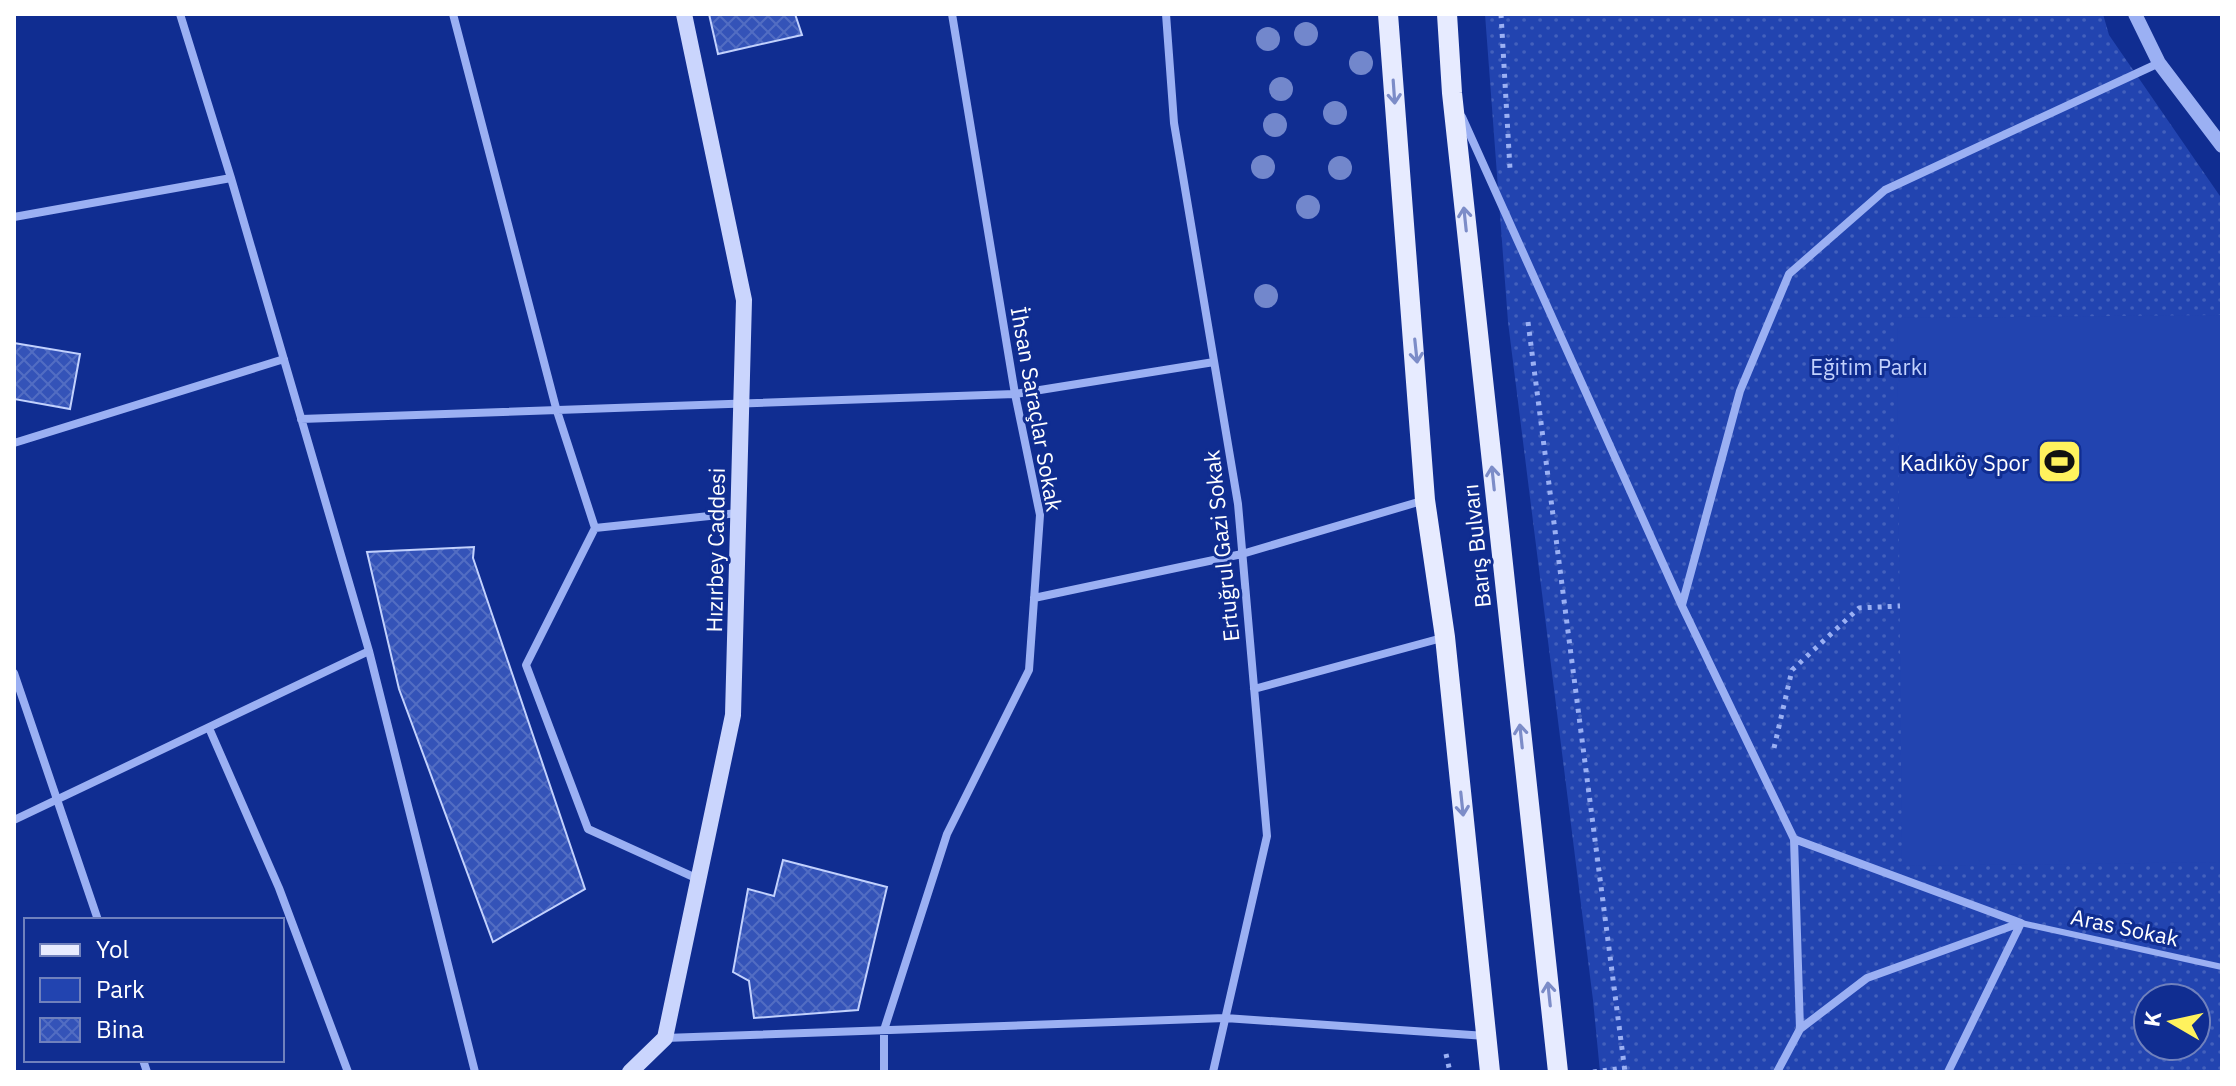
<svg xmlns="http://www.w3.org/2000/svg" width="2236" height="1086" font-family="'IBM Plex Sans',sans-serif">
	<defs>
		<pattern id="green-dots" width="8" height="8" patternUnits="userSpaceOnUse" patternTransform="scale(2)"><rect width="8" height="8" fill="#2244b0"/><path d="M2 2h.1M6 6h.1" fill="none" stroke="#4360bc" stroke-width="1.8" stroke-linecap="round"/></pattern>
		<pattern id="building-cross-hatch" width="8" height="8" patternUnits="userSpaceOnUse" patternTransform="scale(2)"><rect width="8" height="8" fill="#3453b8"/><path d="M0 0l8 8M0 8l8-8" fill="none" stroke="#526dc3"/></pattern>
	</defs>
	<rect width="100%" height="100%" fill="#102d91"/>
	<path fill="url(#green-dots)" fill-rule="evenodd" d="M1485,14H2103L2109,35L2222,199V1072H1600L1593,1000L1508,322ZM2148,998H2196V1046H2148Z"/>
	<path fill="#2244b0" d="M2222,315V862L1902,866L1897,318Z"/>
	<path fill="url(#building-cross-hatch)" stroke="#c2d1fd" stroke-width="2" d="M709,14H795L802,35L718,54Z
		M14,343L80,354L70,409L14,399Z
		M474,547L473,558L585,889L493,942L399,689L367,552Z
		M783,860L887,887L858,1010L754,1018L749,981L733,972L748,889L774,896Z"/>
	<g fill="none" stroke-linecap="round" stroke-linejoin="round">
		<path stroke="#9bb0f3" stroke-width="5" stroke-dasharray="4 6" stroke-linecap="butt" d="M1501,14L1510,169
			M1528,322L1625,1072
			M1774,748L1792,670L1859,608L1900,606
			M1446,1054L1450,1072
			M1593,1072L1624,1068"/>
		<path stroke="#9bb0f3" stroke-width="6" d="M2021,923L2222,967"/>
		<path stroke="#9bb0f3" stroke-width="8" d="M180,14L231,178L369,651
			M453,14L556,408L595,528
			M1166,14L1174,123L1238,504L1267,836L1213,1072
			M1462,117L1682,606L1794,839
			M14,217L231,178
			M301,419L1015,394L1214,362
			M14,443L284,359
			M1034,598L1242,554L1425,500
			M1682,605L1740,391L1789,274L1885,190L2159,63
			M14,673L98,920
			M1254,689L1442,638
			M209,728L279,888L348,1072
			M14,820L369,651L475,1072
			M698,879L588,829L526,665L595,528L738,513
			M1800,1029L1794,839L2021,923
			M665,1038L1225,1018L1486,1036
			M143,1060L147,1072
			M884,1072V1030L947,834L1029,670L1040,515L1015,394L952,14
			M1777,1072L1800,1029L1867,978L2020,923
			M1948,1072L2021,923"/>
		<path stroke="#9bb0f3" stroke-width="14" d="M2135,14L2159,63L2222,146"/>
		<path stroke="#cad5fd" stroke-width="16" d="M630,1072L665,1038L733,715L744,300L684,14"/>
		<path stroke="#e7ebff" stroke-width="20" d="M1388,14L1425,500L1445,637L1490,1072
			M1447,14L1452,93L1558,1072"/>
	</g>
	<g fill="#7287cc">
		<circle cx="1306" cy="34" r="12"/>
		<circle cx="1268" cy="39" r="12"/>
		<circle cx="1361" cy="63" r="12"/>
		<circle cx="1281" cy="89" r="12"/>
		<circle cx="1335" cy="113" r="12"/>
		<circle cx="1275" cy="125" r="12"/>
		<circle cx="1263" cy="167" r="12"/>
		<circle cx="1340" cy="168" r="12"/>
		<circle cx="1308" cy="207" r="12"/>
		<circle cx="1266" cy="296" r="12"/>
	</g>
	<defs><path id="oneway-shaft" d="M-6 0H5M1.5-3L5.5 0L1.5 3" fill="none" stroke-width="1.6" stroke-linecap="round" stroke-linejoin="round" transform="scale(2)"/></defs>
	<g stroke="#7c8cc8">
		<use href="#oneway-shaft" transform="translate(1394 92) rotate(86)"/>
		<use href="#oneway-shaft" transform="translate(1465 219) rotate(-96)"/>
		<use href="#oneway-shaft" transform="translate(1416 351) rotate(84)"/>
		<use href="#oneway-shaft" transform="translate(1493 478) rotate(-96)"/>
		<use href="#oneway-shaft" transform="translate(1521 736) rotate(-96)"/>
		<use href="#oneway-shaft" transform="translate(1462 804) rotate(84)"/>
		<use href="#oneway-shaft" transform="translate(1549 994) rotate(-96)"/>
	</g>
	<defs>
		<symbol id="stadium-square" viewBox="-11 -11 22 22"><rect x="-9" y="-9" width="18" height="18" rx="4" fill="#fff25d" stroke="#102d91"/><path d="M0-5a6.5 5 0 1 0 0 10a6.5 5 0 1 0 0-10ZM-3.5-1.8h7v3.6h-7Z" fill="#111"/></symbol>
	</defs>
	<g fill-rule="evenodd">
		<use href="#stadium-square" x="2034" y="436" width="51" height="51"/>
	</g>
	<g text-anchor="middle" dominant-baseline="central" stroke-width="6" stroke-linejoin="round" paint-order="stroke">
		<g font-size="22" fill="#c2d1fd" stroke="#102d91">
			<text x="1869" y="366">Eğitim Parkı</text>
		</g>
		<g font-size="22" fill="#fff" stroke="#102d91">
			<text transform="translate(1037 409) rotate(80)">İhsan Saraçlar Sokak</text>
			<text transform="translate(1221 546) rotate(-96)">Ertuğrul Gazi Sokak</text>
			<text transform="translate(1476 546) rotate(-96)">Barış Bulvarı</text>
			<text transform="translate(715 550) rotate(-89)">Hızırbey Caddesi</text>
			<text transform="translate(2125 927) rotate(12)">Aras Sokak</text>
		</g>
		<g font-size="22" fill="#fff" stroke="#102d91" text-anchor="end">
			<text x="2029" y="462">Kadıköy Spor</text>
		</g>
	</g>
	<rect width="2236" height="1086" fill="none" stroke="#ffffff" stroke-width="32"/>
	<rect x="24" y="918" width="260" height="144" fill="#102d91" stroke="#7081bd" stroke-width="2"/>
	<rect x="40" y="944" width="40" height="12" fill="#e7ebff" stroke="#7081bd" stroke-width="2"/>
	<text x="96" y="958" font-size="24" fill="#ffffff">Yol</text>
	<rect x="40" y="978" width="40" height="24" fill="#2244b0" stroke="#7081bd" stroke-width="2"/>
	<text x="96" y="998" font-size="24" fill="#ffffff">Park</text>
	<rect x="40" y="1018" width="40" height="24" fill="url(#building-cross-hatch)" stroke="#7081bd" stroke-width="2"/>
	<text x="96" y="1038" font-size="24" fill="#ffffff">Bina</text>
	<g transform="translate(2172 1022) rotate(279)"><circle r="38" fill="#102d91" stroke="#7081bd" stroke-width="2"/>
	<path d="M0-6L14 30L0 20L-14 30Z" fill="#fff25d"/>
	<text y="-12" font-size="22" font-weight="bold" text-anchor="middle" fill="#ffffff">K</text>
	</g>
</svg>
